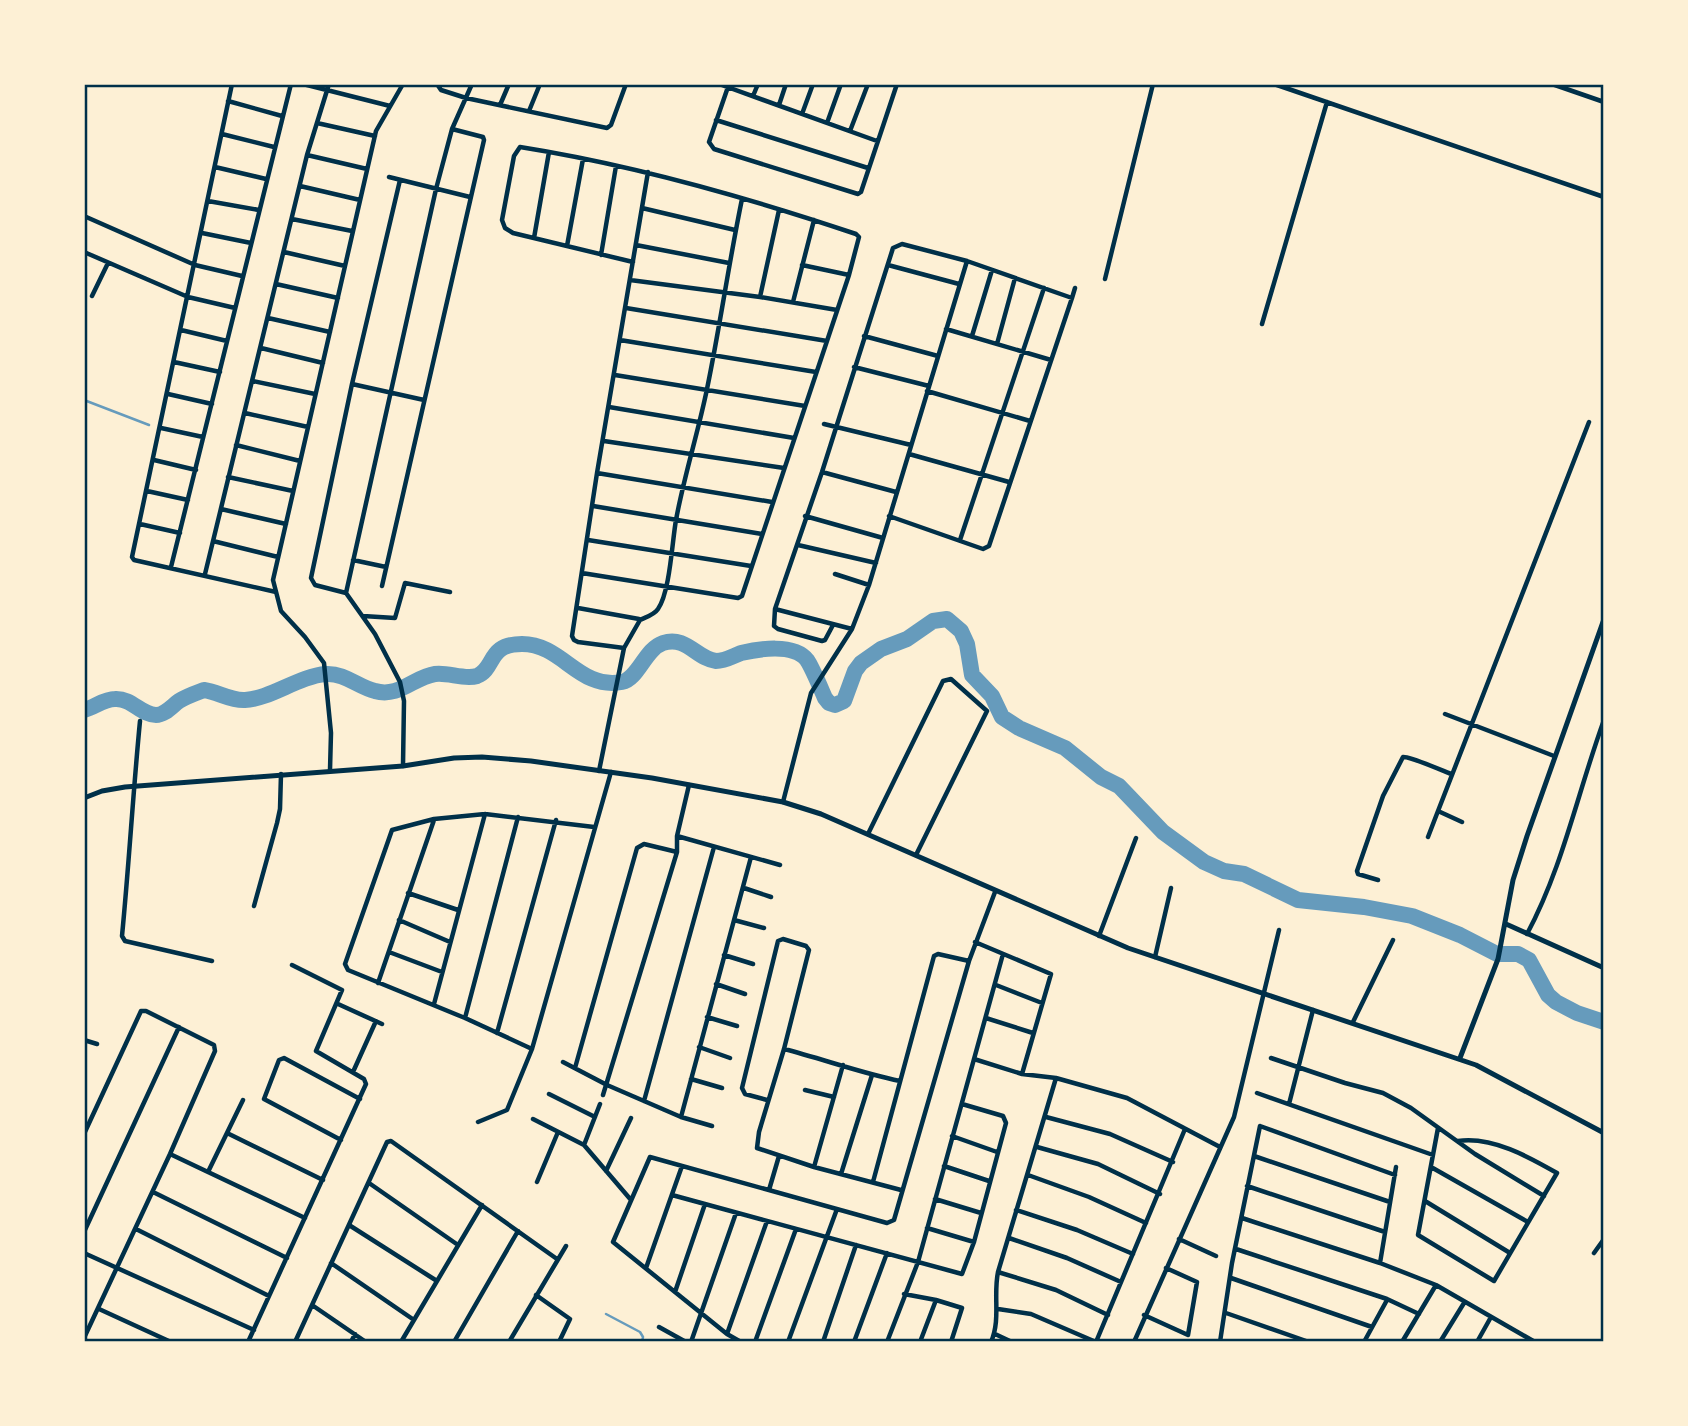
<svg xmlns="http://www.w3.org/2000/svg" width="1688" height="1426" font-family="'Work Sans',sans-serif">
	<rect width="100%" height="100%" fill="#fdf0d5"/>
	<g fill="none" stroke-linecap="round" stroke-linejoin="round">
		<path stroke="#669bbc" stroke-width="2.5" d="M84,400L149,425
			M606,1314L640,1332L643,1337L642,1342"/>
		<path stroke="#669bbc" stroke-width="16" d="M84,710C95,707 104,699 115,699C132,698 141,715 156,715C165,715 172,706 179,701C187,696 196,693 204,690C218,692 231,701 245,700C270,699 299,676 326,674C345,673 358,687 375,691C399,698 414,677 435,674C448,672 464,680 477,676C496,668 487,644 522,644C563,644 578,690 622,682C638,679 645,649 663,643C686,635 697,659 716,661C725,661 733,656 741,653C758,649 794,643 807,660C812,667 821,689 825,698L829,703L835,705L844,701L855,671L861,663L881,649L907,639L933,621L947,619L961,631L967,644L972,675L992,696L1002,717L1019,728L1065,748L1101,777L1119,786L1163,832L1204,862L1224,871L1244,874L1298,900L1364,907L1412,916L1460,935L1497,954H1518L1529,960L1548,995L1556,1002L1577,1013L1604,1022"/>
		<path stroke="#003049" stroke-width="4.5" d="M232,84L132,557L134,560L276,592
			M303,84L390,106
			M437,84L441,90L466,98L607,128L611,125L626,84
			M719,84L877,141
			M729,84L709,142L714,149L858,194L861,192L897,84
			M1274,84L1604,197
			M1552,84L1604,102
			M753,96L758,84
			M228,101L282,116
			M500,105L509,84
			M779,105L786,84
			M529,111L540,84
			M802,114L813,84
			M716,120L868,168
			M317,123L375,136
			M827,123L841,84
			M850,131L868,84
			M222,134L274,147
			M307,155L367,169
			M215,167L266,179
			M389,177L470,197
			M300,186L360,200
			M208,201L259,210
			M642,208L735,230
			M84,216L195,265L242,276
			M292,219L352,231
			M202,233L251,243
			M534,238L549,152
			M636,245L729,263
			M567,246L583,159
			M84,252L188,297L235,308
			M284,252L345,266
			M601,255L616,166
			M802,265L849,275
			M888,265L959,284
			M1105,279L1153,84
			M630,280L760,297L837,310
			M276,284L338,298
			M92,296L108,263
			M760,297L779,210
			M793,302L814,220
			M626,308L827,341
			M268,318L330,332
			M1262,324L1327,102
			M946,329L1051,360
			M181,330L227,341
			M864,336L938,356
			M972,336L992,270
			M620,340L816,372
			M997,344L1015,278
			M261,348L323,363
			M174,362L220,372
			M854,367L929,386
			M615,375L805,406
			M253,381L315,394
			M352,384L424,400
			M927,391L1030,421
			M168,394L212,404
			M609,407L794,438
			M245,413L308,427
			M824,424L911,445
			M161,428L203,437
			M604,441L784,468
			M236,445L300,461
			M909,454L1009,482
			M154,460L196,470
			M822,472L896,492
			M597,473L772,502
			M228,477L293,491
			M147,491L188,500
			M593,506L762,534
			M221,509L286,524
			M805,516L883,538
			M889,516L983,549L989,546L1072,298
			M140,524L180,533
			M588,540L751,566
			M960,540L1044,288
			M213,541L278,557
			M798,545L876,563
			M353,560L386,567
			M171,567L291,84
			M582,573L738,598L742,596L849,275L859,237L856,234C746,197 634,165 520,147L514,156L502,220L505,228L513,233L633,262
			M205,574L307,155L329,84
			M835,574L869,585
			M382,586L484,140L483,137L452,129
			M346,593L315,585L311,578L352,384L400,180
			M578,608L639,619
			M775,609L774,626L778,629L822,641L825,640L833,625
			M363,616L395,618L405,583L450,592
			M852,629L775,609L822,472L893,248L902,244L967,261L1072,298L1075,288
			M624,648L578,642L574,640L572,636L597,473L648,172
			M1445,714L1554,756
			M140,721C133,793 129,864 122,936L125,941L212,961
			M403,766L404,701L400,682L375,634L346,593L436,189L452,129L472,84
			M330,770L331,733L324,663L305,637L281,611L273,580L376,131L403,84
			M599,771L624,648L640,620C646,617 654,615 658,609C670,592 672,542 676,520C684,476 698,433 707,389C720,326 729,262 742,199
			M783,802L811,693L852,629L869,585L967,261
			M1462,822L1438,811L1589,422
			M868,834L943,681L951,679L987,711L916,855
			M677,836L780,865
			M1428,837L1438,811
			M1378,880L1358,874L1357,871L1383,796L1403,757C1409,756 1441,770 1451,774
			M744,888L771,897
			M408,893L458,910
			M254,906L277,823L280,809L281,774
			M399,920L450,942
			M734,920L764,928
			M1527,934C1563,867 1578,791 1604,720
			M1099,936L1136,838
			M975,942L1051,974L1022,1074
			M389,952L442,972
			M724,955L753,964
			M1155,957L1171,888
			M378,983L434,820
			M716,984L745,994
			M996,985L1042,1003
			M338,1004L382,1024
			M434,1004L485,814
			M707,1017L737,1026
			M465,1018L518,817
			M986,1018L1033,1033
			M1353,1022L1393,940
			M497,1033L556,820
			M84,1040L97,1044
			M699,1047L730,1058
			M532,1049L465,1018L348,970L345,964L392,830L434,819L485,814L594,827
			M784,1049C823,1059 861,1073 900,1081
			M1271,1058L1345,1083L1383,1093L1411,1108L1475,1154L1544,1196
			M974,1059L1022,1074L1056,1078
			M563,1062L607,1085L681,1117L751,857
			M575,1068L637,848L644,844L677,852
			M353,1072L376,1021
			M691,1079L722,1088
			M805,1090L834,1097
			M1257,1093L1433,1155
			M549,1094L595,1117
			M603,1095L677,852V836L689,785
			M767,1100L745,1094L742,1088L778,941L783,939L806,946L809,950L784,1049L759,1132L757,1148L814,1167L901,1190
			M644,1101L714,847
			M1289,1104L1313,1010
			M681,1117L712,1126
			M1046,1117L1110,1134L1173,1162
			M533,1119L584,1145L631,1200
			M478,1122L507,1110L532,1049L611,772
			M1438,1128L1418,1235L1494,1281L1557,1173C1529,1157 1492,1136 1458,1141
			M227,1133L323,1180
			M84,1134L141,1011H146L214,1045L215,1051L170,1154L84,1338
			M952,1136L997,1152
			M341,1140L264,1099L279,1060L284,1058L360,1099
			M584,1145L600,1104
			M1037,1147L1098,1164L1160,1194
			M170,1154L305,1218
			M1254,1156L1390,1202
			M944,1166L989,1181
			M814,1167L843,1065
			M1431,1167L1528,1222
			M606,1171L631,1118
			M208,1172L243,1100
			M841,1174L872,1075
			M1028,1175L1089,1197L1146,1223
			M537,1182L558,1132
			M873,1182L934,956L938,954L969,961
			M369,1183L458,1245
			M1247,1186L1385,1232
			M769,1190L779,1156
			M153,1192L287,1258
			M672,1195L962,1274L974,1242L1006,1123L1003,1116L962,1104
			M935,1199L981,1213
			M1425,1201L1510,1253
			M1016,1210L1077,1230L1133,1254
			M1242,1218L1380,1263L1436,1285L1535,1342
			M349,1225L437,1281
			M927,1228L974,1242
			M136,1229L269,1296
			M84,1232L179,1027
			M1009,1238L1067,1258L1121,1282
			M1179,1239L1216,1256
			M1236,1249L1387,1299L1419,1314
			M84,1253L254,1330
			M1594,1253L1604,1239
			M331,1263L414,1320
			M1380,1263L1396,1167
			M646,1268L682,1166
			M998,1272L1056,1290L1108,1315
			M1231,1278L1372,1327
			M675,1292L705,1204
			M904,1294L936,1300L962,1308L951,1342
			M536,1295L570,1319L559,1342
			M312,1305L366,1342
			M99,1309L171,1342
			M998,1309L1031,1314L1096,1342
			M1226,1313L1309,1342
			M1144,1315L1188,1335L1197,1282L1166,1268
			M659,1327L686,1342
			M727,1334L767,1221
			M995,1334L1012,1342
			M248,1342L366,1084L364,1079L316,1051L342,990L292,965
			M295,1342L387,1142L391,1141L557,1259
			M351,1342L355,1334
			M401,1342L482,1205
			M454,1342L518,1231
			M509,1342L566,1246
			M691,1342L736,1213
			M741,1342L727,1334L613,1242L650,1157L887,1223L894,1220L969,961L995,892
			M755,1342L796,1229
			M788,1342L837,1209
			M823,1342L856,1245
			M854,1342L887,1253
			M887,1342L918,1262L1003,954
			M920,1342L936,1300
			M991,1342C1001,1319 993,1296 998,1272L1056,1078L1127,1098L1220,1147
			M1096,1342L1185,1129
			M1134,1342L1234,1117L1279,930
			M1220,1342L1232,1263L1260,1126L1395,1175
			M1364,1342L1387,1300
			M1402,1342L1436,1285
			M1440,1342L1464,1303
			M1477,1342L1491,1317"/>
		<path stroke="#003049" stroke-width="5" d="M84,798L102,791L125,787L403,766L454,758L482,757L531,761L652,778L783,802L821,814L1128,948L1476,1065L1604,1133
			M1506,924L1604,968
			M1460,1058L1498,959L1513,880L1527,836L1604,619"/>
	</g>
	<rect width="1688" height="1426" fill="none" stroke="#fdf0d5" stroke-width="172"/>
	<rect x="86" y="86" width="1516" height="1254" fill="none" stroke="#003049" stroke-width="2.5"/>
</svg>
